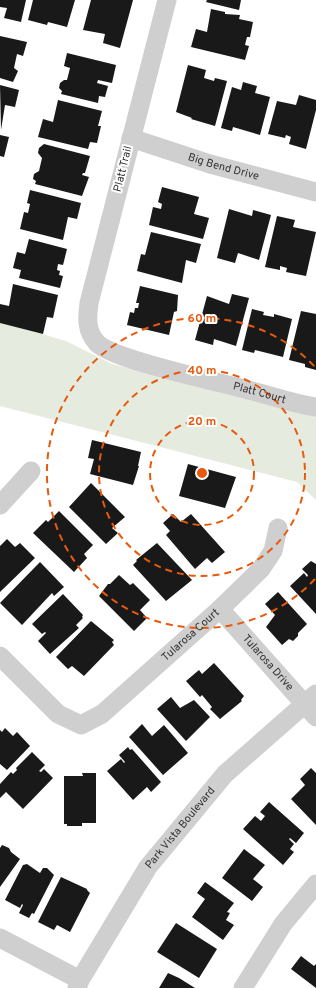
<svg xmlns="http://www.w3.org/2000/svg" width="316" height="988" font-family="Overpass,sans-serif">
	<rect width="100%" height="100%" fill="#fff"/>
	<path fill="#e5ebde" d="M0,322L66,341L112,364L284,408L316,414V500L297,482L0,406Z"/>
	<path fill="#191919" d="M0,0H26L21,22L4,18L7,8L0,7Z
		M33,0H75L67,27L48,22L47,25L28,20Z
		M91,0H133L120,48L103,43L105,34L83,30Z
		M207,0H241L239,10L206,2Z
		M211,9L225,12V14L240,15L239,19L253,22L250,37H247L245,45L249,46L245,60L191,47L196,29L207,32Z
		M0,36L27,42L23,56L17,54L14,68L18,71L13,82L0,78Z
		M67,53L116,65L112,83L98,80L97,83L108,86L105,97L99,96L98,103L61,94L62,91L59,88L60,83L64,80H67L70,68L64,66Z
		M188,65L206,70L204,78L214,81L215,78L227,81L215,126L191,119L192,118L176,112Z
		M243,82L257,86L255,93L270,97L260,135L233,127L232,131L221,128L232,87L241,90Z
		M0,85L19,90L15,107L5,105L1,130Z
		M299,95L316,100V110L306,149L289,144L291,137L286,135L285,138L268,134L277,101L296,105Z
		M58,100L102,111L98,126H101L97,143L90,142L88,149L38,137L43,119L53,122Z
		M0,135L9,137L4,157L0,156Z
		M44,144L90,156L85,173H83L82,175L89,177L82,196L35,184L36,181L33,179L34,174L39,171L42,158L38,153L39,148Z
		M162,187L199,197L194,214L209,218L203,239L149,225L153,207L161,209L162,204L158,202Z
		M30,190L81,203L77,219L68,217L63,240L20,229L24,212L28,213L30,204L27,203Z
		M229,209L252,216L253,210L271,215L259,260L238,253L235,263L217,258Z
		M277,216L295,220L293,227L316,232L306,276L286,272L287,268L280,266V270L265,267Z
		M151,232L201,244L196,263L186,260L182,283L137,271L141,254L145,255Z
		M29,239L67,249L63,265L58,264L57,270L60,271L59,275L63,276L60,288L19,278L21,270L13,268L17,252L25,254Z
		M13,284L58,295L53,318L47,317L43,334L0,323V304L9,306Z
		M140,286L178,295L177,311L174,312L169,335L127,325L130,312L134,313L135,308H138L139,303H136Z
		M232,294L249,298L236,346L214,339L213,345L195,340L207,296L229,304Z
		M252,309L264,312L263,315L274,317V314L292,319L283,357L255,350L254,353L242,350Z
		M301,311L316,314V370L305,367V364L289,360Z
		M92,440L141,452L138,466H139L133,485L90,474L94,459L88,458Z
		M188,464L236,477L225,508L179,496Z
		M91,483L125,517L112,528L118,533L106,544L69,507Z
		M59,511L93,545L84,554L87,558L74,572L33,533L46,520L48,522Z
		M173,514L181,522L191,514L225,552L212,563L207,558L195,569L166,535L170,531L163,523Z
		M7,539L15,547L20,543L35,558L0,592V546Z
		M157,543L192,580L166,601L133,565L137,561L136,560Z
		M311,561L316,564V614L290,586L304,573L307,577L308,575L302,569Z
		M40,562L64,587L54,596L52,593L22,625L0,603Z
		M119,575L130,585L133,583L150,600L140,610L147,618L134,631L99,596L108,584H110Z
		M278,592L307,624L298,633V636L293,641L289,639L282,645L266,627L275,615L265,604Z
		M63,594L83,615L82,617L83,618L76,625L79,628L50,654L38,641L46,633L45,632L42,634L32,624Z
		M91,621L114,640L112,642L114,645L84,676L72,666L68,669L56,657Z
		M214,663L244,696L241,700L242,701L220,719L210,709L212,707L202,695L200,697L186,681L199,670L202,674Z
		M171,697L180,708L194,700L210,717L186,741L157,709Z
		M142,724L152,736L164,725L188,753L163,775L129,737Z
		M5,728L13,736L17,732L30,746L7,770L0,764V730L2,732Z
		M128,747L130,750L132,749L161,782L151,792L147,787L133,800L107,771L121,759L124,763L125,762L119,755Z
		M32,752L45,765L39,771L41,772L44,769L53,778L23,809L6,792L0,798V784L11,772L13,774L17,770L16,768Z
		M311,768L316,773V825L291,799L305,785L300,779Z
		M82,773H96V823H82V826H67V824H64V776H83Z
		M269,802L304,833L296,843L290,838L289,839L294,844L290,849L294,852L283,865L243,829L255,816L261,821L265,816L260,812Z
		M2,845L9,848L11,852L20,859L0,887V848Z
		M244,849L265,865L253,879L263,887L252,901L222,878Z
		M27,864L40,873L43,868H47L54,875L34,914L32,913L29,918L19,913L23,905L22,904L20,908L5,900L23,865Z
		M61,877L87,889V890L90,893L70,932L57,925L54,930L38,922Z
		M205,882L234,903L227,912L230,913L226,920L234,925L223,940L192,917L205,899L197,893Z
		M176,923L217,949L199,978L157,952Z
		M301,956L314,966L316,964V988L291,969Z
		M168,973L179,978L195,988H159Z"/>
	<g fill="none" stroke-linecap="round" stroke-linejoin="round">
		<g stroke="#cfcfcf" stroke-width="19">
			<path id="s1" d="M167,0L89,303C87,318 86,331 97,343C113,360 220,382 248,390C270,395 293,404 316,407"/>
			<path id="s2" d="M131,138L210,164L316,192"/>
			<path d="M0,505L31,471"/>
			<path id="s3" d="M220,609L316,717"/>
			<path id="s4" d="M0,656L58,714L81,725L102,714L220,609L261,569L273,551L278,528"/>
			<path d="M0,938L80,980"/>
			<path id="s5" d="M77,988L80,980L148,867L225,774L316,694"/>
			<path d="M243,988L283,924L316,884"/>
		</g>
	</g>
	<g fill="none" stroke="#e8590c" stroke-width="2" stroke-dasharray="7 5">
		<circle cx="202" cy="473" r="52"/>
		<circle cx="202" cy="473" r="103"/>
		<path d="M315 579A155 155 0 1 1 315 367"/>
	</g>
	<g text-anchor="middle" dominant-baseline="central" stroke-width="4" stroke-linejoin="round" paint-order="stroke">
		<g font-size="11" fill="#323232" stroke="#fff">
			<text stroke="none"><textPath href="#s2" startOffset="97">Big Bend Drive</textPath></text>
			<text transform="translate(123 169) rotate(-76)">Platt Trail</text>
			<text stroke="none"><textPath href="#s1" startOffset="526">Platt Court</textPath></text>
			<text stroke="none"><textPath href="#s4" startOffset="250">Tularosa Court</textPath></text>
			<text stroke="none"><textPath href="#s3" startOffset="72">Tularosa Drive</textPath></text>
			<text stroke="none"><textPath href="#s5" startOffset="191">Park Vista Boulevard</textPath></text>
		</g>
	</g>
	<circle cx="202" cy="473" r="6" fill="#e8590c" stroke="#fff" stroke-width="2"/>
	<g font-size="12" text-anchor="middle" font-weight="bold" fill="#e8590c" stroke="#fff" stroke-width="4" stroke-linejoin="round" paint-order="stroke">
		<text x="202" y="322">60 m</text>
		<text x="202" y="374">40 m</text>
		<text x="202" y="425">20 m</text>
	</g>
</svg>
